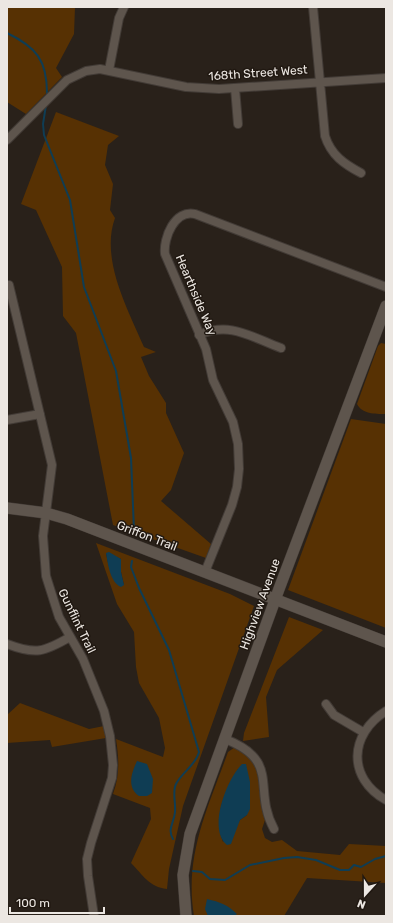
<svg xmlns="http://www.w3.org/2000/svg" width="393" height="923" font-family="Rubik,sans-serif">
	<rect width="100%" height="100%" fill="#29211a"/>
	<path fill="#573103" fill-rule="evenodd" d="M7,7H75L74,34L56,68L62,77L26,114L7,102Z
		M56,112L119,136L108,145L105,165L113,184L110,210L115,218C100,259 128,310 144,347L156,352L141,357L149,376L166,403V413L184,453L171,490L161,501L211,544L206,558L113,525L76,333L63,316L62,267L36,210L21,204Z
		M381,343L386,344V414H385C375,414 362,414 357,404L378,346Z
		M351,419L386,424V628L288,590Z
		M96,543L230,594L254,606L183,806L169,869L167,889C149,887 143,875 131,863L151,819L150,808L113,794C120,775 119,759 116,739L163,757L165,748L159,718L139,683L136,667L134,632L117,604ZM106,553L121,559V572L124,585C111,573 109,570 106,553Z
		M289,617L323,630L277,670L266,697L269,737L243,741L244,733Z
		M20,703L89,729L104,726L106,738L52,747L50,740L7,743V715Z
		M235,747L241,749L255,763L262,786L261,805L265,820L262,829L265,838L272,842L282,840L297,851L340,855L349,844L386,846V883L307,878L284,916H234L236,915L194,916C184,855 208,808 228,752ZM238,769L247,815L240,820L223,842C213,815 225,792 238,769Z"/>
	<path fill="#0f3d54" d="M109,552L121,559V572L124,585L121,587C110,582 108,564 106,553Z
		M137,761L147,764L153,779L152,793L147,796H139C126,787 132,772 137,761Z
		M242,764H246L250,782V809L247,815L240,820L231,844L227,845C207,829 227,779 242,764Z
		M207,899C220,902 228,905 237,914L234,916H208L205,909Z"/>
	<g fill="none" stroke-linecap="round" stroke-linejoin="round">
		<path stroke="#0f3d54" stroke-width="2" d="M7,33C36,47 47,60 47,93
			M46,105L43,124L44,135L70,200L84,287L116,371L131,458L134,530
			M132,561L131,567L139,588L169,650L199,752C196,765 182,772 176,784C172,792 176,803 175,812C174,823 167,829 173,839
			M193,871L202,872L210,879L225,880L250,865L284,858L297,857L316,860L340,870H349L354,865L361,867L375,859L386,856"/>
		<defs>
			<path id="street" d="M313,7L325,136C331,155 344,164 361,173
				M109,70L119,18L124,7
				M235,88L238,124
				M7,140L67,80L86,71L100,69L186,87L219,89L386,78
				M9,285L52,465L43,536L46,576L59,617L83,659L104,711L110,736L113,765L112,778L91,843L87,859L88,876L94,916
				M199,335C230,321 251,337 281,348
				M7,420L40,414
				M205,572L232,505L237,487L239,469L238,444L233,422L213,380L206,349L165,254C163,238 175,209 195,214L386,287
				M7,644C36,655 44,652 70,637
				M326,704L334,715L363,732
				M386,711C349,734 347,778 386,800
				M225,739C282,761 252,789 274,829"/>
			<path id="secondary" d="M7,508L46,513L67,519L386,642
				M186,916L183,875L190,834L279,589L386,306"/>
		</defs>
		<use href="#street" stroke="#423b36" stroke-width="10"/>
		<use href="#secondary" stroke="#423b36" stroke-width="12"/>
		<use href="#street" stroke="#5e554d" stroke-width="8"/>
		<use href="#secondary" stroke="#5e554d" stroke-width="11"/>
	</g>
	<g text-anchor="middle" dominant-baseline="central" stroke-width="3" stroke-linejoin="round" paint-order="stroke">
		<g font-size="12" fill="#ece7e2" stroke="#201811">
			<text transform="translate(258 73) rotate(-4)">168th Street West</text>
			<text transform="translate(196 295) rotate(67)">Hearthside Way</text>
			<text transform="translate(147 536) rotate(21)">Griffon Trail</text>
			<text transform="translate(260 604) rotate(-70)">Highview Avenue</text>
			<text transform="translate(77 621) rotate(64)">Gunflint Trail</text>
		</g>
	</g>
	<rect width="393" height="923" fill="none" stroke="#ece7e2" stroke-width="16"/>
	<g transform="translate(365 895) rotate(201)" stroke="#201811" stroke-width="3" paint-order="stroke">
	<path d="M0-3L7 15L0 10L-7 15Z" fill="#ece7e2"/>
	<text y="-6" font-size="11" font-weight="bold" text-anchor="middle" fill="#ece7e2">N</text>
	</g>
	<path d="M10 907v6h94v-6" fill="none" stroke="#ece7e2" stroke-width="2"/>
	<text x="16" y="907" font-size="12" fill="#ece7e2" stroke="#201811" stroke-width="3" paint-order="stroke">100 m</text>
</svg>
